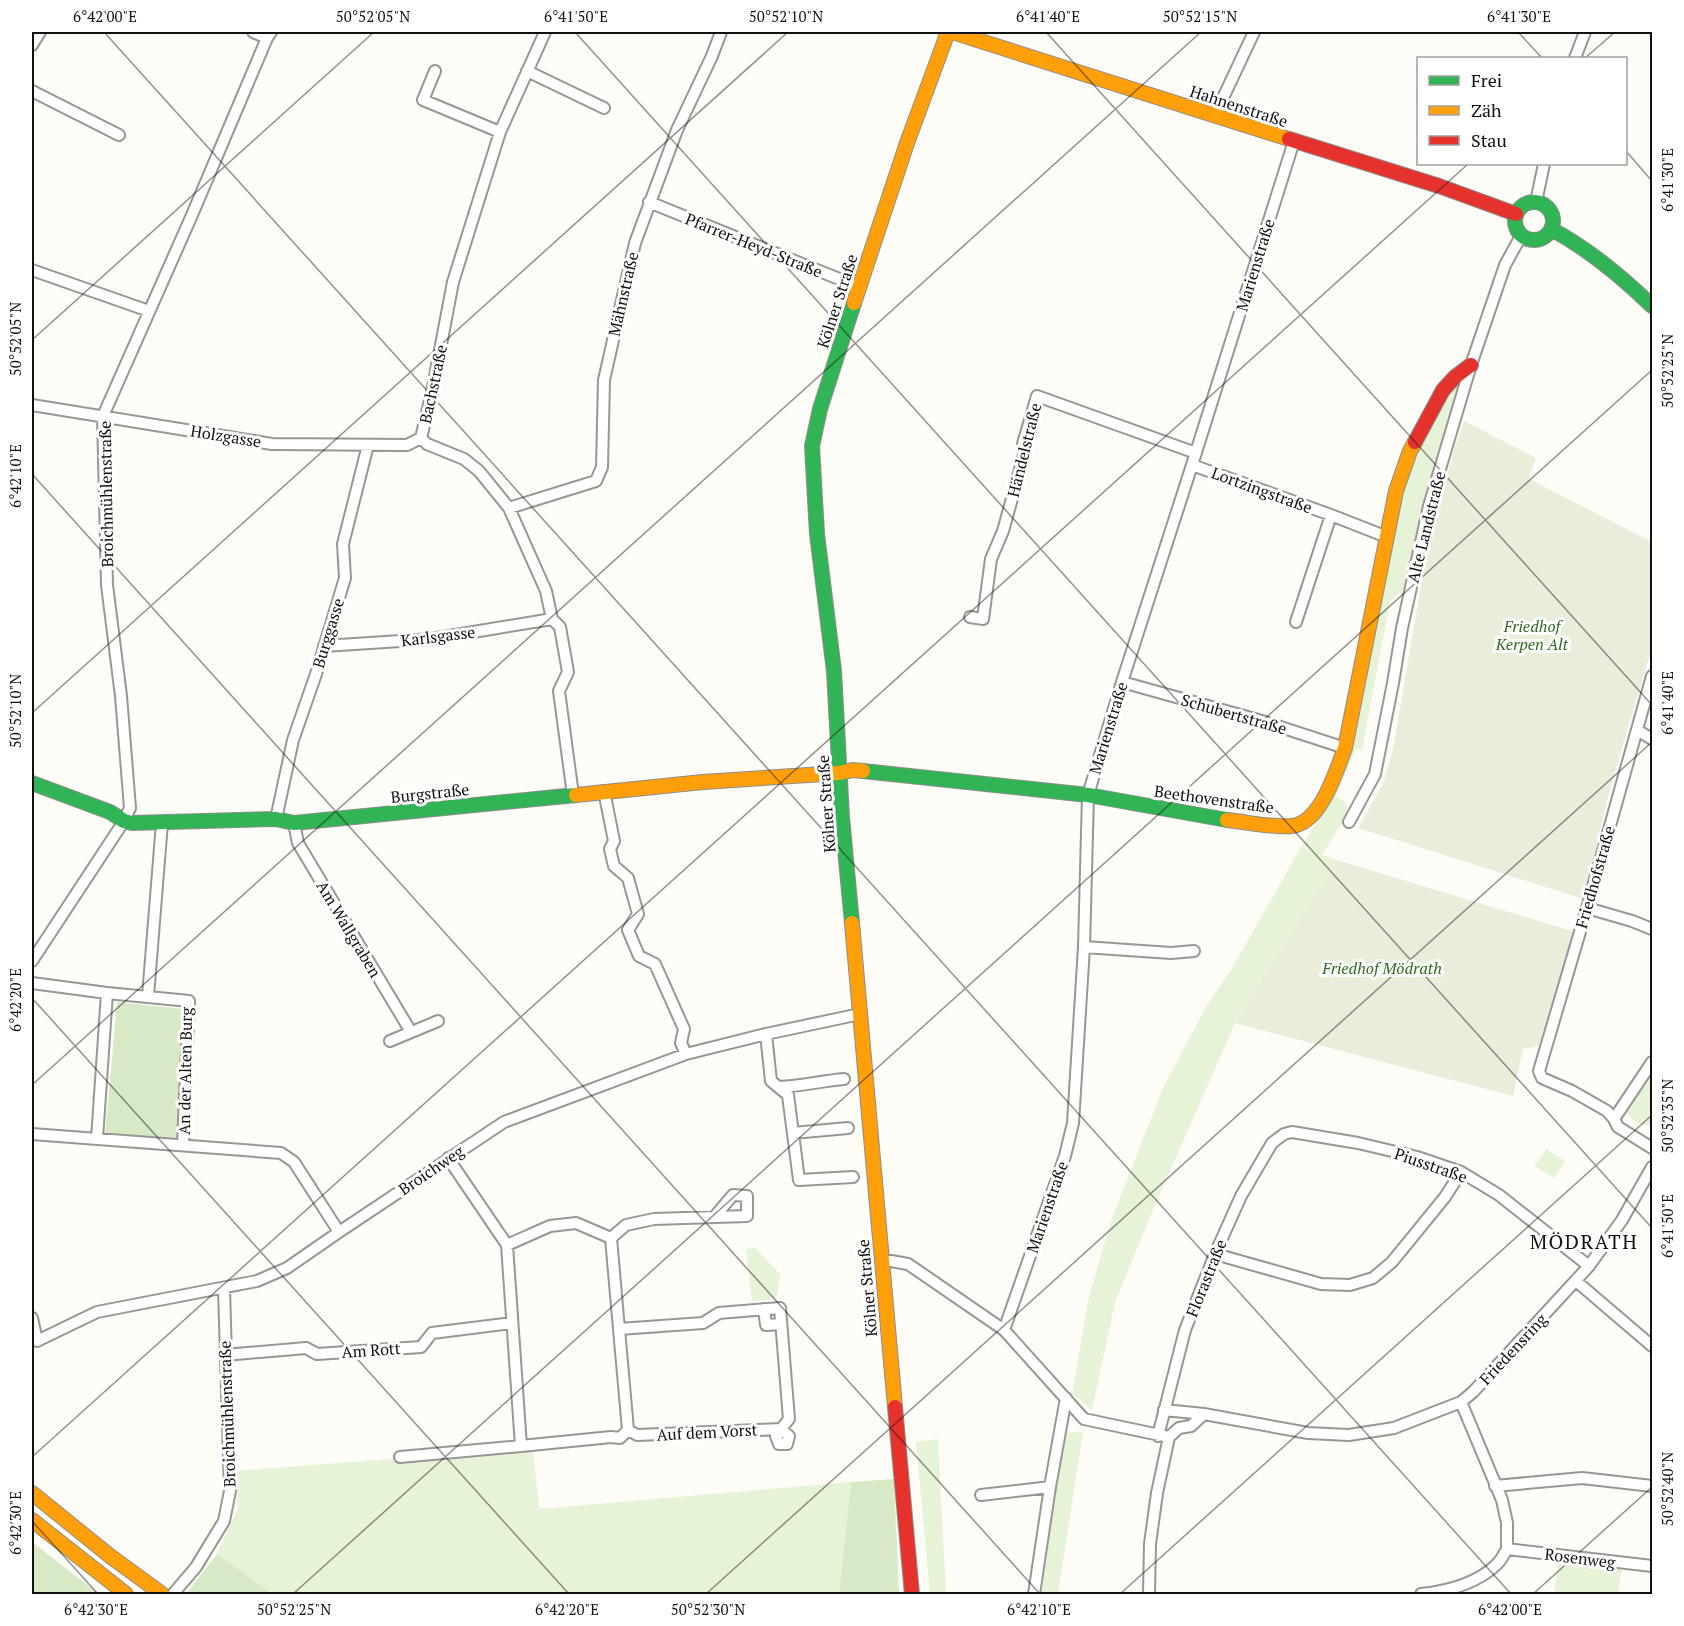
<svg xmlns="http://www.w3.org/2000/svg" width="1684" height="1626" font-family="'PT Serif',serif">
	<rect width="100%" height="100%" fill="#fdfcf7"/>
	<path fill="#e7f3d7" d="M1458,383L1460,386V391L1439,453L1415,538L1407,582L1402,591L1390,601L1362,750L1356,749L1336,797L1344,801L1349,812L1322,855L1337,860L1258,984L1235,1023L1149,1219L1115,1303L1092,1410L1072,1394L1089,1297L1112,1218L1163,1088L1207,1005L1231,970L1301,847L1321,854L1302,846L1321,815L1352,747L1366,686L1400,498L1411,466L1438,409Z
		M1652,1069V1125C1643,1128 1630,1120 1626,1111Z
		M1546,1149L1565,1161L1554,1178L1535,1166Z
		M755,1248L781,1275L776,1298L752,1302L746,1249Z
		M1083,1432L1058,1594H1035L1064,1433Z
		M938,1439L946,1594H930L916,1442Z
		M533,1448L539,1509L851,1482L839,1594H273L217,1554L238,1508L235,1471Z
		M1559,1561L1622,1568L1618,1594H1554Z"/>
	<path fill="#d8eac5" d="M117,1002L193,1010L185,1141L105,1136Z
		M894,1479L899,1594H839L851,1482Z
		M32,1542L99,1594H32Z
		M217,1554L273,1594H186Z"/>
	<path fill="#e9eedb" d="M1464,421L1536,458L1529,479L1652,542V647L1610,789L1584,899L1358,828L1383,784L1393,749L1428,544L1455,447Z
		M1337,860L1575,932L1539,1046L1523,1049L1513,1096L1235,1023L1258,984Z"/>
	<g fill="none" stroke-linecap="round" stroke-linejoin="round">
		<defs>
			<path id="street" d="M253,32L267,38
				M545,32L500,132L453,282L432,392L421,438L427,444L464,459L479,471L509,508L546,591L552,619L560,627L568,672L559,691L573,795
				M32,45L40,32
				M1575,58L1585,32
				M435,71L423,100L500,132
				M527,71L604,108
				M32,91L119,135
				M1215,115L1254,32
				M649,202L859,287
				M1536,202L1544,164
				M32,270L149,311
				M32,405L272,444L407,445L421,438
				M1192,465L1331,515L1387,537
				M509,508L596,481L602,467L604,380L635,243L677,130L712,56L721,32
				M970,617L983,619L991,559L1003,531L1024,455L1023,444L1037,396L1196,453
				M1296,622L1331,515
				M324,646L431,639L552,619
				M1652,676L1587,908L1539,1071L1542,1078L1572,1091L1607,1111L1614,1119L1618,1127L1652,1148
				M1122,682L1262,721L1345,748
				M1637,730L1652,739
				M604,791L614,841L610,849L614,866L628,878L638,914L628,930L639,956L655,964L684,1029L681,1043L686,1054
				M276,819L293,740L316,674L345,578L343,544L368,445
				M1349,822L1375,774L1393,683L1402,628L1429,506L1471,365L1505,265L1521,236
				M294,823L298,843L411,1032
				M1587,908L1632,921L1652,929
				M1084,947L1171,953L1194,951
				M32,961L124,821L130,808L121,696L107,585L103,416L192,215L267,38L271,32
				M32,983L107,993
				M148,996L162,823
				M766,1034L771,1081L788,1095L799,1180L853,1177
				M390,1041L438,1021
				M779,1087C801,1086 822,1081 844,1079
				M1614,1119L1652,1062
				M793,1133L848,1128
				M32,1134L281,1153L294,1162L339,1232
				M97,1139L107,993L189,1001L183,1145
				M448,1158L507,1245L521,1446L611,1437L620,1438L628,1430
				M611,1238L626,1225L654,1219L747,1216V1196L733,1195L715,1216
				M507,1245L550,1226L576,1223L611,1238L619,1329L703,1323L719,1313L780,1308L789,1419L781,1429L637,1435L628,1430
				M1215,1254L1321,1284L1350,1285L1373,1278L1392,1262L1445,1197L1461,1172
				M882,1261H891L908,1264L1004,1330L1084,1419L1169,1437L1179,1428L1191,1426L1204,1414
				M1576,1281L1652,1346
				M764,1309L766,1325L781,1324
				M32,1318L37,1341L97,1312L257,1281L287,1268L339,1232L504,1122L686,1054L766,1034L860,1014
				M619,1329L628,1430
				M1004,1330L1065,1156L1073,1123L1084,947L1088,795L1122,682L1192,465L1294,141
				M225,1355L306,1348L317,1354L421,1347L432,1333L512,1323
				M1164,1410L1204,1414L1308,1433L1349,1435L1394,1428L1461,1402
				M781,1429L789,1436L787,1444H779L776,1436Z
				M1158,1436L1185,1330L1215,1254L1241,1196L1272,1143L1284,1134L1292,1132L1358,1143L1417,1157L1461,1172L1499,1195L1589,1266
				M400,1457L521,1446
				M1495,1486L1582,1478L1652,1486
				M981,1495L1050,1487
				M1507,1549V1523L1502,1500L1461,1402L1473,1392L1589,1266L1622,1220L1652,1167
				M1507,1549L1652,1566
				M173,1594L196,1567L224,1521L230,1491L224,1289
				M1034,1594L1050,1487L1066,1398
				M1149,1594L1150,1544L1157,1493L1169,1437
				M1421,1594C1448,1591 1476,1584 1496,1565C1501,1561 1504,1554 1507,1549"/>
			<path id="fast" d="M1515 221a19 19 0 1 1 38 0a19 19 0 1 1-38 0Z
				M1551,229C1589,249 1621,276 1652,306
				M863,771L1088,795L1227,820
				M32,783L110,812L124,821L132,823L276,819L294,823L576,795
				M852,923L842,817L834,671L817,534L812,446L820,409L854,303"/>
			<path id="slow" d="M952,32L1289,139
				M854,303L907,143L948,32
				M576,795L703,782L839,773L853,770L863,771
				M1227,820C1248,822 1271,828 1292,826C1321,823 1336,771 1345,748L1396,491L1410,451L1415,442
				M852,923L895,1407
				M32,1493L110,1556L162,1594
				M32,1520L126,1594"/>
			<path id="jam" d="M1289,139L1439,186L1516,214
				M1415,442L1443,390L1455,377L1471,365
				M895,1407L912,1594"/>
		</defs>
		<use href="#street" stroke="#979795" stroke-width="14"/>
		<use href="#fast" stroke="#8e8d8b" stroke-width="16"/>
		<use href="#slow" stroke="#8e8d8b" stroke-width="16"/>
		<use href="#jam" stroke="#8e8d8b" stroke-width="16"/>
		<use href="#street" stroke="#fffffe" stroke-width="10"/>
		<use href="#fast" stroke="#30b455" stroke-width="14"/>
		<use href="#slow" stroke="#ff9f0a" stroke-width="14"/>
		<use href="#jam" stroke="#e5322d" stroke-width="14"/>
	</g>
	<path fill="none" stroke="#111" stroke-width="1.5" stroke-opacity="0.45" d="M104,32L1511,1594M575,32L1652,1228M1046,32L1652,705M1518,32L1542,58M1585,58L1615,32M1626,151L1652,181M32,340L374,32M32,474L1040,1594M32,713L788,32M32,998L569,1594M32,1085L1201,32M32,1457L1468,164M32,1521L98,1594M293,1594L1652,370M706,1594L1652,742M1120,1594L1652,1115M1533,1594L1652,1487"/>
	<g text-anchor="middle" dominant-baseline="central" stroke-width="6" stroke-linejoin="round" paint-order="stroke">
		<g font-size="16" fill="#111" stroke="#fff">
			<text transform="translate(1239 106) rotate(18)">Hahnenstraße</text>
			<text transform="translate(754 245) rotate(22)">Pfarrer-Heyd-Straße</text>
			<text transform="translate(1255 265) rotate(-73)">Marienstraße</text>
			<text transform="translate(623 294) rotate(-77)">Mähnstraße</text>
			<text transform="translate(837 301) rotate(-72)">Kölner Straße</text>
			<text transform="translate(433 384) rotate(-78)">Bachstraße</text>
			<text transform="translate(226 436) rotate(9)">Holzgasse</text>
			<text transform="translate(1024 450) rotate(-76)">Händelstraße</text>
			<text transform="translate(1262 490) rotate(20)">Lortzingstraße</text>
			<text transform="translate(106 494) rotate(-91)">Broichmühlenstraße</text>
			<text transform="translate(1426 527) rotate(-76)">Alte Landstraße</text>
			<text transform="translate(328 633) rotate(-73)">Burggasse</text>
			<text transform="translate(438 636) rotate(-7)">Karlsgasse</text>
			<text transform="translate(1234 714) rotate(16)">Schubertstraße</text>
			<text transform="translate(1108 728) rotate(-73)">Marienstraße</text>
			<text transform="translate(430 793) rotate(-6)">Burgstraße</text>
			<text transform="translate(1214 799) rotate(8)">Beethovenstraße</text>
			<text transform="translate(826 804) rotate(-94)">Kölner Straße</text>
			<text transform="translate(1595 877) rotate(-74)">Friedhofstraße</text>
			<text transform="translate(349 929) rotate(59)">Am Wallgraben</text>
			<text transform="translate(185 1071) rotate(-89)">An der Alten Burg</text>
			<text transform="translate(1431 1165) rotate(19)">Piusstraße</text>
			<text transform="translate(431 1170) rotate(-34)">Broichweg</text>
			<text transform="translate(1047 1207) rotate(-71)">Marienstraße</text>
			<text transform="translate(1206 1278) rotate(-68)">Florastraße</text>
			<text transform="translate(867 1288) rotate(-95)">Kölner Straße</text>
			<text transform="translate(1513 1349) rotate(-47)">Friedensring</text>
			<text transform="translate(371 1350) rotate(-4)">Am Rott</text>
			<text transform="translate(227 1414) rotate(-92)">Broichmühlenstraße</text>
			<text transform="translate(707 1432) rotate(-3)">Auf dem Vorst</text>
			<text transform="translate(1580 1558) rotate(7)">Rosenweg</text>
		</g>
		<g font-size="16" font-style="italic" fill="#2f6b1f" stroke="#fff">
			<text x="1532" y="626">Friedhof<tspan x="1532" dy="18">Kerpen Alt</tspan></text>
			<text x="1382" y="968">Friedhof Mödrath</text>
		</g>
		<g font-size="20" letter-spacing="1.5" fill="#111" stroke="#fff">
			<text x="1584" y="1241">MÖDRATH</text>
		</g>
	</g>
	<rect width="1684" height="1626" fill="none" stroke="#ffffff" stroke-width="66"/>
	<rect x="1417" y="57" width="210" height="108" fill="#ffffff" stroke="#a0a0a0" stroke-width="1.5"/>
	<rect x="1429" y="76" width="30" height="9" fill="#30b455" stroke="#a0a0a0" stroke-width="1.5"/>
	<text x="1471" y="87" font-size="18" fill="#111111">Frei</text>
	<rect x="1429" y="106" width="30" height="9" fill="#ff9f0a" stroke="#a0a0a0" stroke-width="1.5"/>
	<text x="1471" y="117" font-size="18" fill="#111111">Zäh</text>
	<rect x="1429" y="136" width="30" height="9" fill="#e5322d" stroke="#a0a0a0" stroke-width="1.5"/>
	<text x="1471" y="147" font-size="18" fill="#111111">Stau</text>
	<rect x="33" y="33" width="1618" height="1560" fill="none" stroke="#111" stroke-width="2"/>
	<g font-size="15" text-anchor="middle" fill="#111">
		<text x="105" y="22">6°42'00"E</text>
		<text x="373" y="22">50°52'05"N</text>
		<text x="576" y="22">6°41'50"E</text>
		<text x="786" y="22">50°52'10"N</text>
		<text x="1048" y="22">6°41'40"E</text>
		<text x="1200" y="22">50°52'15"N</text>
		<text x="1519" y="22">6°41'30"E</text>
		<text transform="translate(1668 180) rotate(-90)" y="5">6°41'30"E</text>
		<text transform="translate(16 339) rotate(-90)" y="5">50°52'05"N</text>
		<text transform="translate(1668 371) rotate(-90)" y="5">50°52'25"N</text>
		<text transform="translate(16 476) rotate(-90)" y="5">6°42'10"E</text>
		<text transform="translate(1668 703) rotate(-90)" y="5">6°41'40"E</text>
		<text transform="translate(16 711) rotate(-90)" y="5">50°52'10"N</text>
		<text transform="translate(16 1000) rotate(-90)" y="5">6°42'20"E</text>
		<text transform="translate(1668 1116) rotate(-90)" y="5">50°52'35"N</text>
		<text transform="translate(1668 1226) rotate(-90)" y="5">6°41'50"E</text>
		<text transform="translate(1668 1489) rotate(-90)" y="5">50°52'40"N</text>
		<text transform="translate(16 1523) rotate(-90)" y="5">6°42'30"E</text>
		<text x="96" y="1615">6°42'30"E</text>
		<text x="294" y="1615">50°52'25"N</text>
		<text x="567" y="1615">6°42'20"E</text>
		<text x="708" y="1615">50°52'30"N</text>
		<text x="1039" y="1615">6°42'10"E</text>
		<text x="1510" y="1615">6°42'00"E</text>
	</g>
</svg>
